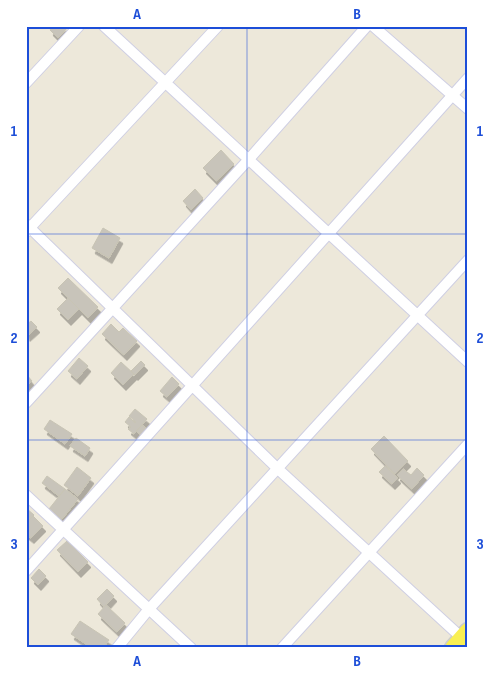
<svg xmlns="http://www.w3.org/2000/svg" width="494" height="674" font-family="'Sofia Sans Condensed',sans-serif">
	<defs>
		<filter id="shadow"><feDropShadow dx="3" dy="5.5" stdDeviation="0" flood-color="#0004"/></filter>
	</defs>
	<rect width="100%" height="100%" fill="#ede8da"/>
	<path fill="#c8c4ba" stroke="#c8c4b4" filter="url(#shadow)" d="M53,26H69L58,38L50,30Z
		M221,150L234,164L216,181L203,168Z
		M195,189L203,198L191,210L183,201Z
		M103,228L120,238L109,258L92,248Z
		M68,278L98,307L88,318L58,288Z
		M68,298L79,309L68,320L57,309Z
		M31,321L37,327L27,336L26,325Z
		M111,324L119,332L123,328L137,341L124,355L102,334Z
		M79,358L88,366L77,379L68,371Z
		M141,361L145,365L135,375L131,371Z
		M121,362L134,374L123,385L111,373Z
		M26,374L32,381L26,386Z
		M172,377L179,384L167,397L160,391Z
		M135,409L147,419L134,434L128,429L131,427L125,422L129,417L135,423L136,422L129,416Z
		M50,420L72,434L65,444L44,429Z
		M142,425L147,429L141,435L136,431Z
		M384,436L408,461L395,474L371,449Z
		M76,438L90,448L85,456L70,446Z
		M385,466L398,478L392,484L379,472Z
		M77,467L91,478L78,496L64,485Z
		M417,468L424,475L412,489L397,475L403,469L411,475Z
		M47,476L65,489L59,496L42,483Z
		M65,489L78,499L62,519L49,509Z
		M26,508L34,515L26,523Z
		M33,516L43,526L31,538L26,534V523Z
		M67,541L88,562L78,572L57,550Z
		M39,569L46,576L38,585L31,578Z
		M107,589L114,596L104,607L97,599Z
		M106,605L125,623L117,632L98,614Z
		M80,621L109,640L103,648H92L71,634Z"/>
	<g fill="none" stroke-linecap="round" stroke-linejoin="round">
		<defs>
			<path id="street" d="M104,26L468,362
				M373,26L468,109
				M26,83L79,26
				M26,224L278,469L462,638
				M26,232L218,26
				M26,403L249,159L367,26
				M26,495L191,648
				M26,571L468,78
				M117,648L149,609L468,260
				M282,648L468,444"/>
			<path id="primary" d="M453,648L468,631"/>
		</defs>
		<use href="#street" stroke="#cfcfe3" stroke-width="12"/>
		<use href="#primary" stroke="#ccc" stroke-width="19"/>
		<use href="#street" stroke="#fff" stroke-width="10"/>
		<use href="#primary" stroke="#f9ef52" stroke-width="16"/>
	</g>
	<path fill="none" stroke="#1d4ed8" stroke-width="1" stroke-opacity="0.55" d="M247,26V648M26,234H468M26,440H468"/>
	<rect width="494" height="674" fill="none" stroke="#ffffff" stroke-width="55"/>
	<rect x="28" y="28" width="438" height="618" fill="none" stroke="#1d4ed8" stroke-width="2"/>
	<g font-size="16" text-anchor="middle" font-weight="bold" fill="#1d4ed8">
		<text x="137" y="19">A</text>
		<text x="357" y="19">B</text>
		<text x="14" y="136">1</text>
		<text x="480" y="136">1</text>
		<text x="14" y="343">2</text>
		<text x="480" y="343">2</text>
		<text x="14" y="549">3</text>
		<text x="480" y="549">3</text>
		<text x="137" y="666">A</text>
		<text x="357" y="666">B</text>
	</g>
</svg>
